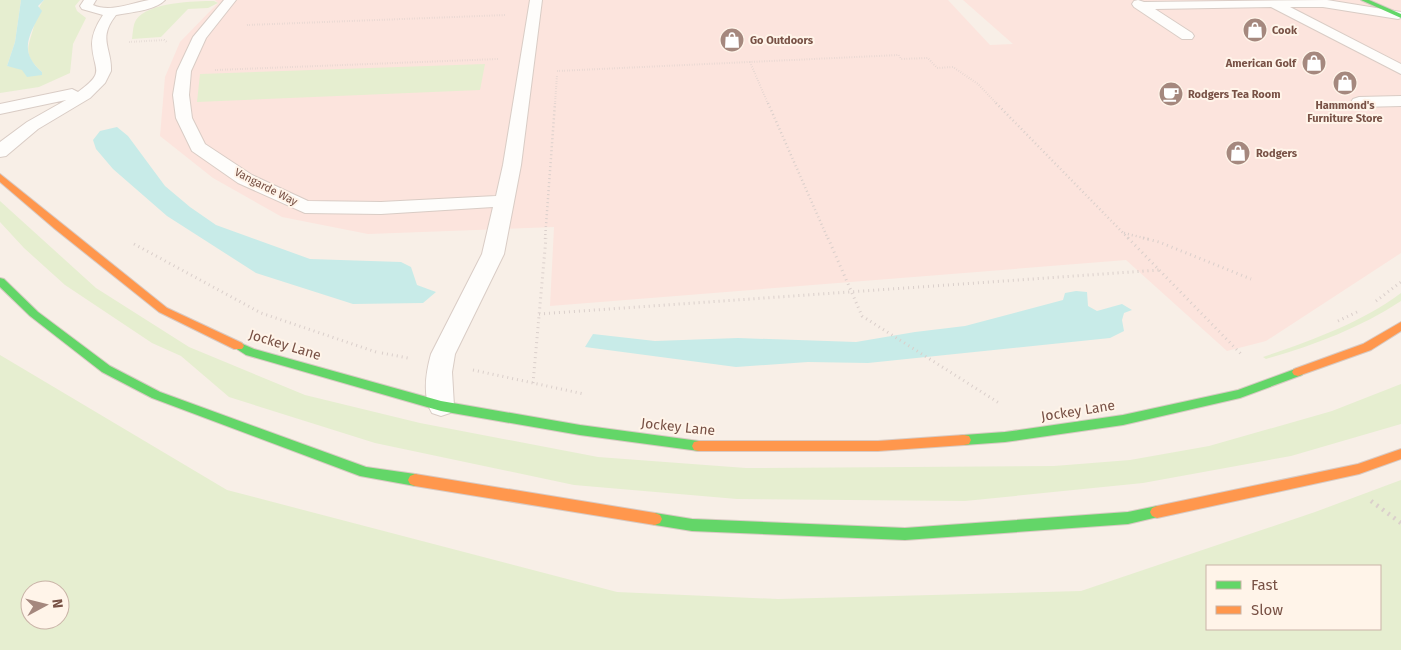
<svg xmlns="http://www.w3.org/2000/svg" width="1401" height="650" font-family="'Fira Sans',sans-serif">
	<rect width="100%" height="100%" fill="#f8efe7"/>
	<path fill="#fce4dd" d="M215,0H948L990,45L1013,44L963,0H1401V253L1266,341L1227,351L1126,260L550,306L554,227L368,234L282,217L213,178L160,136L165,77L180,42L218,3Z"/>
	<path fill="#e6eed0" fill-rule="evenodd" d="M0,0H21L15,42L7,66L42,72C22,54 28,48 34,26C37,16 37,8 44,0H80L75,6L77,11L86,18L73,44L70,73L39,87L0,93Z
		M214,1L218,3L208,8L188,9L161,37L132,39C133,32 133,25 136,20C148,2 195,1 214,1Z
		M485,64L480,90L197,102L200,74Z
		M0,201L96,288L189,347L305,395L420,423L598,457L746,468L1054,466L1130,460L1209,446L1332,411L1401,384V424L1291,456L1143,483L965,501L737,499L574,485L375,443L229,397L181,356L152,343L65,285L24,248L0,222Z
		M1401,293V301C1360,328 1312,346 1266,359L1263,357C1310,341 1361,323 1401,293Z
		M0,355L227,490L617,592L778,599L1081,591L1315,512L1401,480V650H0ZM1207,566H1380V629H1207ZM30,590H60V620H30Z"/>
	<path fill="#c8ebe8" d="M21,0H44L38,6L42,11C29,35 18,51 42,72V75L27,77L22,70L7,66L15,42Z
		M117,127L128,136L165,186L190,207L216,225L310,259L401,262L411,267L417,285L436,292L423,303L353,304L256,273L167,216L113,169L96,149L93,140L100,131Z
		M1076,291L1087,292L1088,306L1097,311L1122,304L1132,310L1124,313L1122,320L1124,331L1110,338L897,360L868,363L808,362L736,367L585,347L593,334L655,341L738,338L856,342L915,332L965,326L1063,300L1065,293Z"/>
	<g fill="none" stroke-linecap="round" stroke-linejoin="round">
		<defs>
			<path id="lane" d="M84,0H96L93,5C110,13 131,3 149,0C154,0 160,0 165,0C154,11 131,12 116,15C97,39 112,48 111,71L105,83L90,98L38,129L6,156L0,157V142L27,122L66,100L0,114V104L72,89L78,92C107,71 93,71 92,44C92,34 97,24 103,15L82,9L80,6Z
				M224,0H236L206,38L191,71L189,95L192,118L205,144L252,175L308,201L381,202L496,196L503,165L530,0H542L521,165L504,254L455,354L452,372L454,406L450,413L441,416L432,413C422,396 426,372 431,354L482,254L493,207L381,214L305,213L238,183L192,151L176,118L173,95L177,71L193,37Z
				M1138,0L1144,2L1327,0L1401,12V18L1398,19L1323,7H1290L1401,64V74L1271,7L1155,9L1192,33L1194,36L1192,39H1182L1134,7L1132,4L1134,1Z
				M1401,96V106L1359,107L1353,105L1351,102L1353,99L1359,97Z"/>
			<path id="fast" d="M1361,0H1369L1401,14V18Z
				M0,278L4,279L38,312L110,366L160,392L366,467L415,474L420,476L422,480L420,484L415,486L360,476L152,398L102,372L30,316L0,287Z
				M238,342L254,349L441,401L580,425L699,441L704,442L706,446L704,450L699,451L580,435L441,411L246,355L232,346Z
				M1298,368L1302,369L1304,372L1302,375L1240,398L1123,425L1005,442L964,445L959,444L957,440L959,436L964,435L1005,432L1123,415L1238,390Z
				M1157,506L1162,508L1164,512L1162,516L1128,524L905,540L692,531L655,525L650,523L648,519L650,515L655,513L692,519L905,528L1128,512Z"/>
			<path id="slow" d="M0,174L167,308L242,343L244,346L242,349H234L159,312L55,229L0,182Z
				M1401,322V331L1371,350L1298,376L1294,375L1292,372L1294,369L1363,344Z
				M964,435L969,436L971,440L969,444L964,445L878,451H699L694,450L692,446L694,442L699,441H878Z
				M1401,449V459L1359,474L1157,518L1152,516L1150,512L1152,508L1157,506L1358,464Z
				M415,474L655,513L660,515L662,519L660,523L655,525L415,486L410,484L408,480L410,476Z"/>
		</defs>
		<use href="#lane" stroke="#d9ccc5" stroke-width="2"/>
		<use href="#fast" stroke="#d8cac3" stroke-width="2"/>
		<use href="#slow" stroke="#d8cac3" stroke-width="2"/>
		<path stroke="#dacfcb" stroke-width="2" stroke-dasharray="0.5 2" stroke-linecap="butt" d="M247,25L506,15
			M129,42L164,40L167,42
			M750,62L768,104
			M215,70L498,59
			M557,71L899,55L901,59L928,58L937,68L953,67L978,84L997,104
			M555,104L557,75"/>
		<path stroke="#dacfcb" stroke-width="2.5" stroke-dasharray="1 3" stroke-linecap="butt" d="M768,103L828,239
			M996,103L1129,239
			M1124,233L1148,239
			M545,239L555,103"/>
		<path stroke="#dacfcb" stroke-width="3" stroke-dasharray="1 4" stroke-linecap="butt" d="M828,238L862,316L999,403
			M1128,238L1243,356
			M1143,238L1159,242L1251,279
			M134,244L261,313L376,352
			M1376,301L1401,282
			M539,314L1159,270
			M1338,321L1357,312
			M382,353L408,358
			M473,370L584,394
			M533,383L546,238"/>
		<path stroke="#dacfcb" stroke-width="4.5" stroke-dasharray="2 5" stroke-linecap="butt" d="M1371,501L1401,523"/>
		<use href="#lane" fill="#fefdfb" fill-rule="evenodd"/>
		<use href="#fast" fill="#63d668" fill-rule="evenodd"/>
		<use href="#slow" fill="#ff974d" fill-rule="evenodd"/>
	</g>
	<defs>
		<symbol id="shop-disc" viewBox="-11 -11 22 22"><circle r="9.5" fill="#a5887e" stroke="#fff4e9"/><path d="M-5-2.5h2.3a2.7 3.5 0 0 1 5.4 0H5L5.5 6h-11ZM-1.5-2.5h3a1.5 2.3 0 0 0-3 0Z" fill="#fff"/></symbol>
		<symbol id="cafe-disc" viewBox="-11 -11 22 22"><circle r="9.5" fill="#a5887e" stroke="#fff4e9"/><path d="M-5.5-4.5H6V0H3Q3 3.5 0 3.5H-2.5Q-5.5 3.5-5.5 0ZM3-3.2v2h1.7v-2ZM-6 4.5H4V6H-6Z" fill="#fff"/></symbol>
	</defs>
	<g fill-rule="evenodd">
		<use href="#shop-disc" x="1241" y="16" width="28" height="28"/>
		<use href="#shop-disc" x="718" y="26" width="28" height="28"/>
		<use href="#shop-disc" x="1300" y="49" width="28" height="28"/>
		<use href="#shop-disc" x="1331" y="69" width="28" height="28"/>
		<use href="#cafe-disc" x="1157" y="80" width="28" height="28"/>
		<use href="#shop-disc" x="1224" y="139" width="28" height="28"/>
	</g>
	<g text-anchor="middle" dominant-baseline="central" stroke-width="4" stroke-linejoin="round" paint-order="stroke">
		<g font-size="11" font-weight="bold" fill="#785145" stroke="#fff4e9" text-anchor="start">
			<text x="1272" y="30">Cook</text>
			<text x="750" y="40">Go Outdoors</text>
			<text x="1296" y="63" text-anchor="end">American Golf</text>
			<text x="1188" y="94">Rodgers Tea Room</text>
			<text x="1345" y="105" text-anchor="middle">Hammond's<tspan x="1345" dy="13">Furniture Store</tspan></text>
			<text x="1256" y="153">Rodgers</text>
		</g>
		<g font-size="11" fill="#785145" stroke="#fff4e9">
			<text transform="translate(266 187) rotate(27)">Vangarde Way</text>
		</g>
		<g font-size="14" fill="#785145" stroke="#fff4e9">
			<text transform="translate(285 345) rotate(17)">Jockey Lane</text>
			<text transform="translate(1078 411) rotate(-9)">Jockey Lane</text>
			<text transform="translate(678 427) rotate(6)">Jockey Lane</text>
		</g>
	</g>
	<rect x="1206" y="565" width="175" height="65" fill="#fff4e9" stroke="#c9b3a7"/>
	<rect x="1216" y="581" width="25" height="8" fill="#63d668" stroke="#c9b3a7"/>
	<text x="1251" y="590" font-size="15" fill="#785145">Fast</text>
	<rect x="1216" y="606" width="25" height="8" fill="#ff974d" stroke="#c9b3a7"/>
	<text x="1251" y="615" font-size="15" fill="#785145">Slow</text>
	<g transform="translate(45 605) rotate(83)"><circle r="24" fill="#fff4e9" stroke="#c9b3a7"/>
	<path d="M0-4L9 19L0 12L-9 19Z" fill="#a5887e"/>
	<text y="-8" font-size="14" font-weight="bold" text-anchor="middle" fill="#785145">N</text>
	</g>
</svg>
